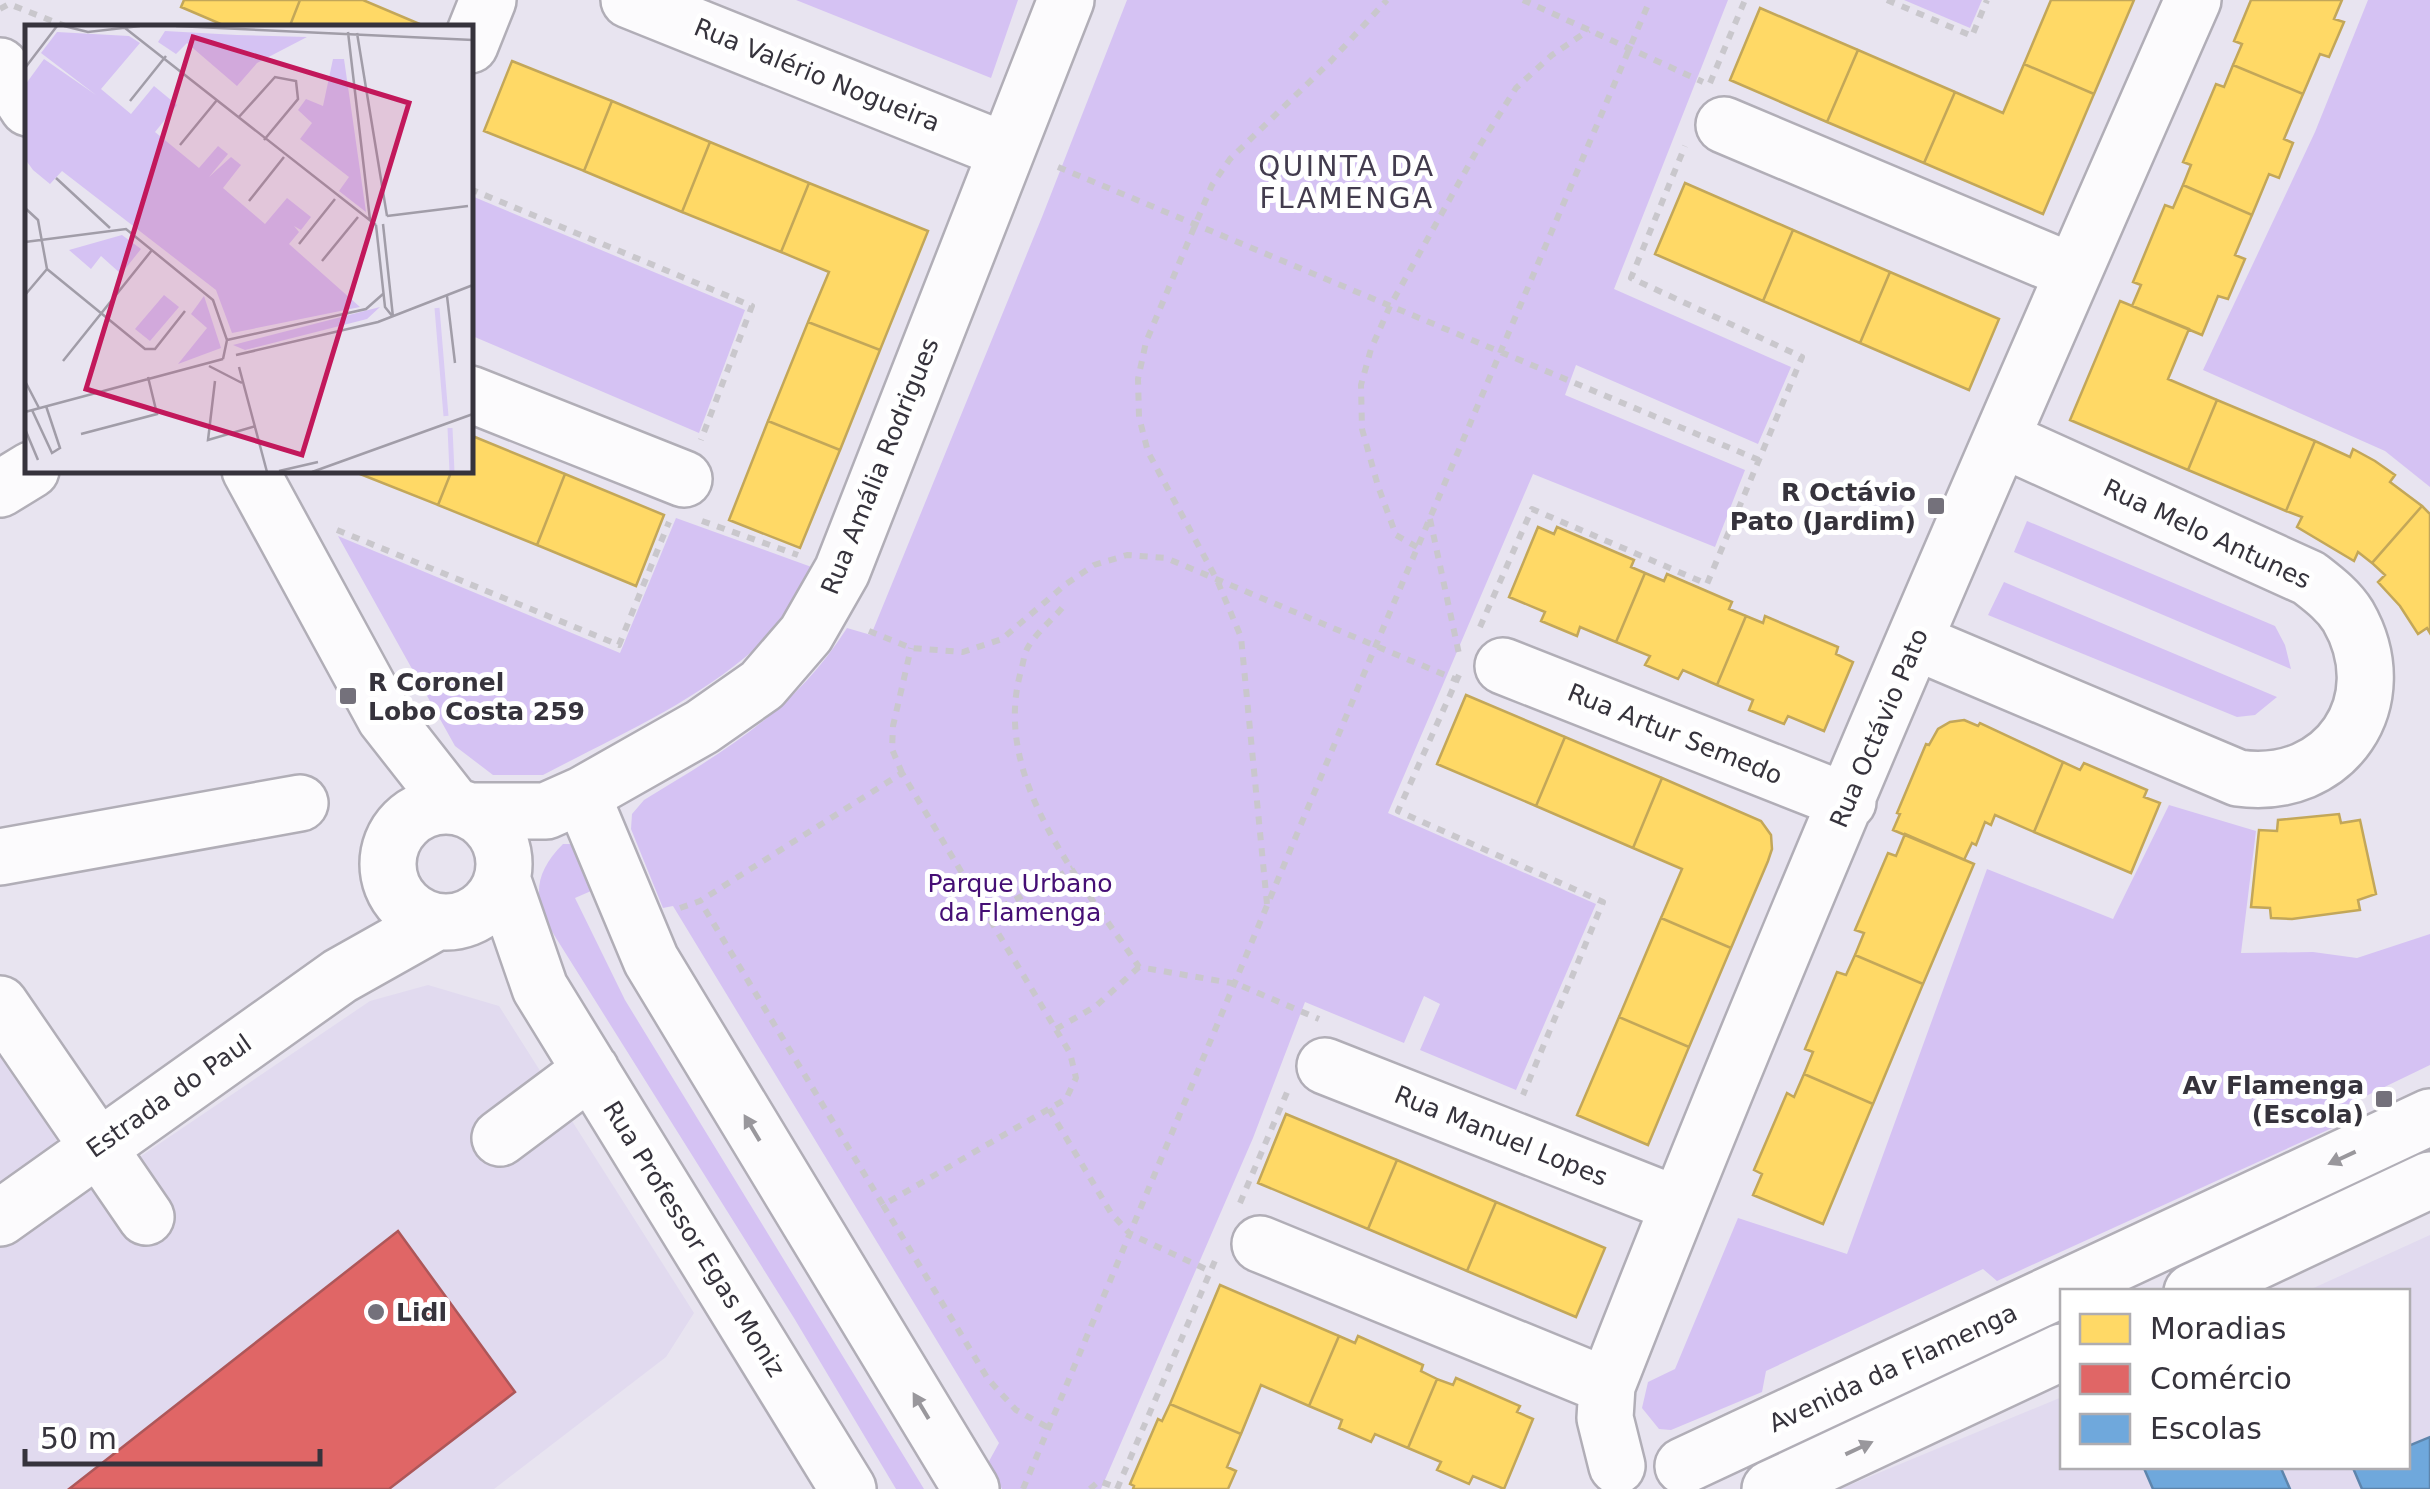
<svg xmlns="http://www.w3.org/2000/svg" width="2430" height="1489" font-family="'DejaVu Sans',sans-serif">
	<rect width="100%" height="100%" fill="#e8e4f0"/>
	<path fill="#e1daef" d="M428,985L499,1006L694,1313L666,1357L494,1489H0V1048L88,1192L370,1001Z
		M2430,1235V1489H1840L2062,1397V1466H2408V1292L2307,1291Z"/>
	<path fill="#d5c2f3" d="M796,0H1018L991,78Z
		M1127,0H1728L1614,289L1791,367L1758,444L1576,365L1565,395L1745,470L1715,547L1533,474L1388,813L1596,904L1516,1090L1420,1050L1440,1004L1424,996L1404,1043L1305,1002L1253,1138L1101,1489H1002L988,1463L999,1443L673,906L663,908L631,829L632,814L644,800C726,750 794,711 847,628L871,635L1042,217Z
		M1904,0H1982L1970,28Z
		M2368,0H2430V487L2385,451L2203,370L2315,132Z
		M474,197L745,310L699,433L470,335V207Z
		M676,518L817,569C799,596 781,626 756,648C694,703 615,737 543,775H493L455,746L338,536L620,653Z
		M2027,521L2275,626L2285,645L2291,669L2014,552Z
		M2004,582L2277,697L2255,715L2237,717L1988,615Z
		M2169,805L2256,831L2241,953L2313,952L2357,958L2430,934V1065L2341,1108V1124L1997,1281L1983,1269L1766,1371L1762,1392L1671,1430L1659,1429L1642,1408L1648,1382L1675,1369L1738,1218L1847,1254L1987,869L2113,919Z
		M563,844H570L576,849L591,891L575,898L625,1000L924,1489H896L794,1318L551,930C532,897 535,872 563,844Z"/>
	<path fill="#ffd966" stroke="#c3a759" stroke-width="2.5" d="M184,0H300L289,28H230L181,7Z
		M300,0H363L429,28H289Z
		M2051,0H2134L2094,94L2024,64Z
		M2251,0H2342L2334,19L2344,22L2329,57L2320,54L2303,94L2233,65L2242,44L2234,41Z
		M1760,8L1858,50L1827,122L1730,80Z
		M1858,50L1955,92L1924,163L1827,122Z
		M512,61L612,101L584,171L484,131Z
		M2024,64L2094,94L2043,214L1924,163L1955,92L2003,113Z
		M2233,65L2303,94L2284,139L2293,143L2279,178L2269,174L2252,215L2183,185L2191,165L2183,162L2216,84L2224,87Z
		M612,101L710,142L682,212L584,171Z
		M710,142L809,183L781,252L682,212Z
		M809,183L928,231L880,350L808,322L829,272L781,252Z
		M1685,183L1793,230L1763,301L1655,254Z
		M2183,185L2252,215L2235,255L2245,259L2228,299L2218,296L2202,335L2132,306L2141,285L2133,282L2165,205L2173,208Z
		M1793,230L1890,272L1860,343L1763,301Z
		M1890,272L1999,319L1969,390L1860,343Z
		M2120,301L2189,329L2168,379L2217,400L2188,470L2070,420Z
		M808,322L880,350L840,450L768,421Z
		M2217,400L2315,441L2286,511L2188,470Z
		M768,421L840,450L800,548L729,520Z
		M470,435L565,474L537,545L438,505L452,470H470Z
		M2315,441L2350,457L2353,449L2375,461L2395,475L2390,482L2422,506L2372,563L2358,552L2354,561L2297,527L2302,517L2286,511Z
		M350,470H452L438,505Z
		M565,474L664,515L636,586L537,545Z
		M2422,506L2430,514V633L2427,628L2418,634L2400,606L2378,582L2385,575L2372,563Z
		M1538,527L1554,534L1557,527L1634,560L1631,567L1645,573L1616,642L1580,627L1577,636L1541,621L1545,612L1509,597Z
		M1645,573L1664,581L1667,574L1732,602L1729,609L1746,616L1717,685L1683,670L1678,679L1645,665L1650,656L1616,642Z
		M1746,616L1763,623L1765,616L1838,647L1836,654L1853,662L1824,731L1788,716L1784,724L1749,710L1753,700L1717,685Z
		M1466,695L1565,737L1536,806L1437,764Z
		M1964,720L1978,726L1980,723L2063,762L2034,832L1995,815L1991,825L1985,822L1976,845L1972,843L1964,860L1893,830L1900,814L1897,813L1926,744L1929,745L1938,729L1950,722Z
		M1565,737L1662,778L1633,848L1536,806Z
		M2063,762L2080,770L2084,763L2147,790L2144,797L2160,803L2131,873L2034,832Z
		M1662,778L1761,821L1771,835L1772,849L1768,861L1731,948L1661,918L1682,869L1633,848Z
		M2339,814L2341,823L2360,820L2376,894L2358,900L2360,910L2292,919L2271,918L2270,908L2251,907L2259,830L2277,831L2278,820Z
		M1905,834L1974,864L1923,984L1855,955L1864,933L1855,930L1888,853L1896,856Z
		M1661,918L1731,948L1689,1047L1619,1017Z
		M1855,955L1923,984L1873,1104L1804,1074L1813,1052L1805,1049L1837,972L1846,975Z
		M1619,1017L1689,1047L1648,1145L1577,1115Z
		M1804,1074L1873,1104L1823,1224L1753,1195L1762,1174L1754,1170L1787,1093L1794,1097Z
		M1286,1114L1397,1160L1368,1229L1258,1183Z
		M1397,1160L1496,1202L1467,1271L1368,1229Z
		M1496,1202L1605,1248L1576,1317L1467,1271Z
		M1220,1285L1339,1336L1309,1406L1261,1385L1241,1434L1170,1404Z
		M1339,1336L1355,1343L1358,1336L1423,1365L1421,1371L1437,1379L1408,1448L1375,1434L1371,1442L1339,1428L1342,1420L1309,1406Z
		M1456,1378L1520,1406L1517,1412L1533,1419L1504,1489L1473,1476L1469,1484L1437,1470L1441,1462L1408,1448L1437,1379L1453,1385Z
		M1170,1404L1241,1434L1227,1467L1236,1471L1228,1489H1133L1134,1486L1130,1484L1158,1419L1162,1421Z"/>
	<path fill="#e06666" stroke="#ad5759" stroke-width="2.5" d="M398,1231L515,1392L389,1489H69Z"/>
	<path fill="#6fa8dc" stroke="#5e85ac" stroke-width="2.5" d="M2430,1437V1489H2362L2353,1468L2408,1466V1446Z
		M2143,1466H2280L2290,1489H2153Z"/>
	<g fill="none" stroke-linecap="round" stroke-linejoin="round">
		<defs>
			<path id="minor" d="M629,0L1006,151
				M470,45L488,0
				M0,66L28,108
				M1724,125L2073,272
				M470,394L684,479
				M250,470L385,718L454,806
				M0,489L31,470
				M1916,642L2238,778C2336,792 2397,701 2348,616C2338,600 2323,589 2309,578L2002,439
				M1503,666L1848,802
				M582,795L651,960L971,1489
				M388 864a58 58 0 1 1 116 0a58 58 0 1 1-116 0Z
				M472,811H546L582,795L702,727L762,685L806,634L842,571L1066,0
				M0,857L300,803
				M503,881L540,988L848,1489
				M0,1004L146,1217
				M1325,1066L1678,1205
				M500,1138L591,1070
				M0,1218L340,976L436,922
				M1260,1244L1607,1386
				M2192,1292L2430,1180
				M1617,1466L1605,1418L1607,1386C1790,919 1991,459 2193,0
				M1683,1466L2430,1117
				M1770,1489L2062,1352"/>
		</defs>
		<use href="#minor" stroke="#b1aeb7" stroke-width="60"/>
		<path stroke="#c9c7cc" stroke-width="6" stroke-dasharray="8 8" stroke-linecap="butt" d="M1523,0L1703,82
			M1887,0L1972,36L1987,0
			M0,9L9,4L70,28
			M1710,83L1745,0
			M1058,167L1759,460
			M470,189L752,306L701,440
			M1430,519L1459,654
			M702,521L798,555
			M337,530L619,645L669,522
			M1417,547L1396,535L1378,486L1362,429L1361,385L1371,349L1390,306L1480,145L1516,88L1552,55L1589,30
			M1062,608C1051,621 1035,634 1027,649C1024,655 1023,664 1021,671C990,779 1083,883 1139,967L1237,984L1319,1019
			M1480,627L1532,509L1707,584L1802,357L1631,278L1685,146
			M869,631L911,648L963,652L1002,639L1066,584L1094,565L1127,555L1166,558L1457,680
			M1459,675L1398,811L1603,902L1523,1095
			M902,773L892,749L893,726L911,648
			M1267,904L1241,637L1217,580L1148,452L1139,417L1138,379L1146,342L1212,185L1230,159L1331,61L1387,0
			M680,908L700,901L902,773L1070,1053L1076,1078L1066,1099L883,1205L700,901
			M987,915L1073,868
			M1056,1029L1096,1006L1139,967
			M1049,1109L1111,1213L1130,1234L1210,1271
			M1240,1203L1288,1090
			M883,1205L988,1379L1016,1410L1049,1428
			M1023,1489L1376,645L1650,0
			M1090,1489L1099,1481L1118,1488
			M1117,1489L1217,1256"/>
		<use href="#minor" stroke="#fcfbfd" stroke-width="55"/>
	</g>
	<defs><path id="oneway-solid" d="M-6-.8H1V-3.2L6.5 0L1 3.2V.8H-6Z" transform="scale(2.5)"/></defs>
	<g fill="#99979c">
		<use href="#oneway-solid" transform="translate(752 1128) rotate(-121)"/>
		<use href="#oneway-solid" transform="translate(2342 1158) rotate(155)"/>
		<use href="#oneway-solid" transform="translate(921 1406) rotate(-121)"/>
		<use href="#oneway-solid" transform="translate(1859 1448) rotate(-25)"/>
	</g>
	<g fill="#74717b" stroke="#fff" stroke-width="4">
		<rect x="1926" y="496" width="20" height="20" rx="5"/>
		<rect x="338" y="686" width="20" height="20" rx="5"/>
		<rect x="2374" y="1089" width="20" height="20" rx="5"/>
		<circle cx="376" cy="1312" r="10"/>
	</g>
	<g text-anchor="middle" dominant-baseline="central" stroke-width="10" stroke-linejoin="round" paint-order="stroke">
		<g font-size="25" fill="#36333c" stroke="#fff">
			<text transform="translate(817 75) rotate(22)">Rua Valério Nogueira</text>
			<text transform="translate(880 466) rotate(-68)">Rua Amália Rodrigues</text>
			<text transform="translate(2207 534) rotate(25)">Rua Melo Antunes</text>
			<text transform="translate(1879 728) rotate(-67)">Rua Octávio Pato</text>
			<text transform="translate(1675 734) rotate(22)">Rua Artur Semedo</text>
			<text transform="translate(169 1096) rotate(-35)">Estrada do Paul</text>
			<text transform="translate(1501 1136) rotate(22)">Rua Manuel Lopes</text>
			<text transform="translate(694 1239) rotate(58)">Rua Professor Egas Moniz</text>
			<text transform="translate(1893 1368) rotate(-25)">Avenida da Flamenga</text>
		</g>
		<g font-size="25" font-weight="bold" fill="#36333c" stroke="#fff" text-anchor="end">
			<text x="1916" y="492">R Octávio<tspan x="1916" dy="29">Pato (Jardim)</tspan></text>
			<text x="368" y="682" text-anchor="start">R Coronel<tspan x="368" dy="29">Lobo Costa 259</tspan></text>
			<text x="2364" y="1085">Av Flamenga<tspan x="2364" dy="29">(Escola)</tspan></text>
			<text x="396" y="1312" text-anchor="start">Lidl</text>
		</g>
		<g font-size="25" fill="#450e75" stroke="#fff">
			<text x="1020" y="883">Parque Urbano<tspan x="1020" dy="29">da Flamenga</tspan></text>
		</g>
		<g font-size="28" letter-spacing="2.5" fill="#433c4e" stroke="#fff">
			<text x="1347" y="166">QUINTA DA<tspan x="1347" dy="32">FLAMENGA</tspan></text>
		</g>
	</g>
	<g transform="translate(25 25)">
		<rect width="448" height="448" fill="#e8e4f0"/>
		<path d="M140,6L212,10L282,12L232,38L212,61L162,18L151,29L133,17ZM32,7L104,11L115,18L76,64L106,89L129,61L152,80L130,107L174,143L193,121L203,129L184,152L206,132L216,140L198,163L240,199L262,173L286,192L276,205L269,201L274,207L264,219L335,282L207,308L191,265L37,146L25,159L8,145L0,134V60L19,34L71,70L16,28ZM308,34H319L341,187L314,166L324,152L275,114L287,98L273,85L281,74L298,81ZM97,210L116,224L96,249L76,231L66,244L44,225ZM139,270L154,282L125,316L110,304ZM179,271L196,323L153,339L182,303L166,289ZM355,282L342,294L220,325L208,320Z" fill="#d5c2f3"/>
		<path fill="none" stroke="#daccf4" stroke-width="5" d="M412,283L421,391M425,403L427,447"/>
		<path fill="none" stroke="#a19da8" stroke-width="2.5" d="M39,1L63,7L115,1M151,1L448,15M100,3L351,200M323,7L345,195M332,8L362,191M0,43L32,1M105,76L141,31M213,93L250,52L271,56L273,74L239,115M155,120L192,75M31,153L85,203M224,176L259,132M0,183L13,195L22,244L120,324H130L160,286M362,191L443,181M358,199L368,292M351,200L360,282L368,292M0,217L101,204L188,275L202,315L198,334M274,219L310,174M297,236L333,192M0,270L22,244M422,271L430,338M202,315L341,284L358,269M211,330L353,297L448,260M38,336L127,225M184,341L217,358M214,342L242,447M0,356L14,383M190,356L183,415L231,401M7,385L27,428L35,423L21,381M0,387L198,334M0,404L13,435M56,409L132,389L123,352M254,446L293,437M287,447L448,389"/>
		<path fill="#c2185b" fill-opacity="0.15" stroke="#c2185b" stroke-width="5" d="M168,12L384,78L277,430L61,364Z"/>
		<rect width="448" height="448" fill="none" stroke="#36333c" stroke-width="5"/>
	</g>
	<rect x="2060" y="1289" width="350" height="180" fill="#ffffff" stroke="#afadb1" stroke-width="2.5"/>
	<rect x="2080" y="1314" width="50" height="30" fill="#ffd966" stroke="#afadb1" stroke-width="2.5"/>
	<text x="2150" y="1339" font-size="30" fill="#36333c">Moradias</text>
	<rect x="2080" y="1364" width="50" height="30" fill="#e06666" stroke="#afadb1" stroke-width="2.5"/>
	<text x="2150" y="1389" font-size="30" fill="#36333c">Comércio</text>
	<rect x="2080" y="1414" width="50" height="30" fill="#6fa8dc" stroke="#afadb1" stroke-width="2.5"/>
	<text x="2150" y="1439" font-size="30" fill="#36333c">Escolas</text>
	<path d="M25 1449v15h295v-15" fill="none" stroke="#36333c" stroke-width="5"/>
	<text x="40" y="1449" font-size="30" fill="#36333c" stroke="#ffffff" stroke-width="8" paint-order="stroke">50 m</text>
</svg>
